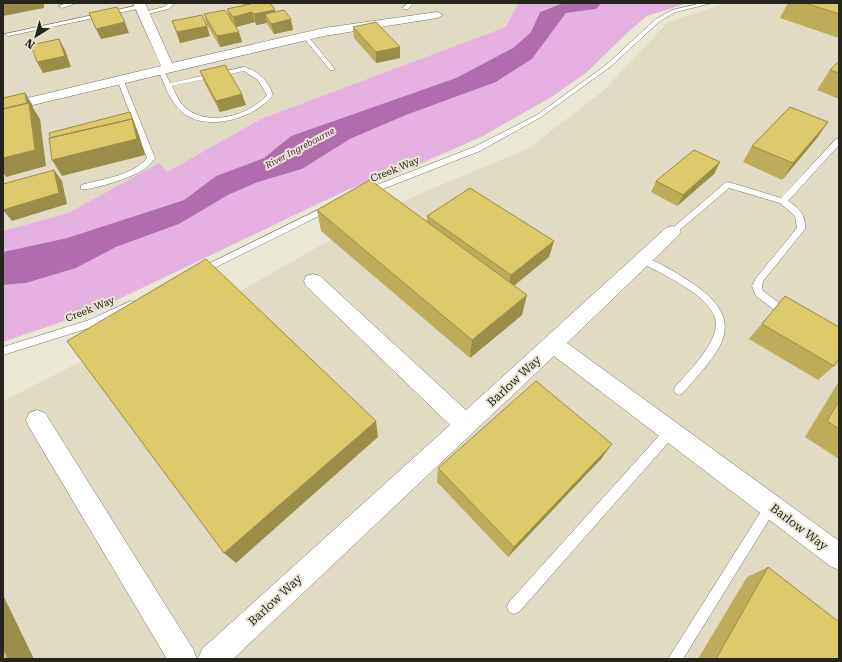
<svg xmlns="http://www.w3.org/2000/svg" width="842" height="662" font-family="'Roboto Serif',serif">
	<rect width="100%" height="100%" fill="#ebe7d5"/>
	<path fill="#e0dbc2" d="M3,3H518L506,27L261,119L167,172L158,163L68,213L3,231Z
		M726,3H839V659H3V401L84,360L220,303L382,210L529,148L603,91L668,22Z"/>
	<path fill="#e5b0e2" d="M518,3H563L540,12L531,32L513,48L456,78L291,136L264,158L216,176L184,200L67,238L3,252V231L68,213L159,163L167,172L261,119L506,27Z
		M602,3H687L647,16L629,31L587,72L553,96L483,136L406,170L349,189L96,310L3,342V285L26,283L76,268L116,247L179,224L228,195L258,182L302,169L350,139L406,115L496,82L532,59L566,13L596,9Z"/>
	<path fill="#af6dad" d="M563,3H602L596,9L566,13L532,59L496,82L406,115L350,139L302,169L258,182L228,195L179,224L116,247L76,268L26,283L3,285V252L67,238L184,200L216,176L264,158L291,136L456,78L513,48L531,32L540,12Z"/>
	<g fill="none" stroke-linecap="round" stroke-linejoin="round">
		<defs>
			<path id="lane" d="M67,3H77L62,8L59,6Z
				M169,3H175L168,9L143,15L140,13L164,7Z
				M407,3H413L408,9H404L403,8Z
				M702,3H712L676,12L660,21L610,67L541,117L480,151L370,194H364L363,192L364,190L474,147L537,115L606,65L656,19L672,10Z
				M140,5L143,7L142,8L8,36L5,34Z
				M303,35H307L334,68V70H330L303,37Z
				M244,67C259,71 268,81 273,95C256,118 206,133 182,112C169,101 164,83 158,69L163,68L170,83ZM244,71L258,80L267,95C250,115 210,127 187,109C180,104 176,95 172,86Z
				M120,77L123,79L155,158C151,163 147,168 141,171C132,177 91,191 81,189V185C103,179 132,176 147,158L117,79Z
				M836,139H839V145L788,201C799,208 806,215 805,229L763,281L762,286L763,291L790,311L792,314L790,317H784L756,296L752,286L756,278L797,228L795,216L780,203L729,188L675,234H669L668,232L725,183L728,182L781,198Z
				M328,205L332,208L331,210L204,273L201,274L196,271L198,269Z
				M643,257C660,262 677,273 692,283C752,323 718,352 683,393L679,395L675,393L674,390L675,387C688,372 702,359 711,341C715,334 717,325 715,318C707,293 661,274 640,262L638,260Z
				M131,301L134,302L136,305L134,308L95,326L3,355V347L89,320Z
				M670,427L674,428L676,432L674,436L519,612L514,614L509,612L507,607L509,602L666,428Z
				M771,500L775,502L777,506L775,510L683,659H668L767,502Z"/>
			<path id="street" d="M133,3H145L172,63L324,28L437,12L443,15L437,18L324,36L3,112V104L161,66Z
				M672,226L678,228L681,232L678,236L567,343L839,541V570L830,566L554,356L233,659H198L202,649L450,425L306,286L304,281L306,276L313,274L320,276L466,410L666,228Z
				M37,410L45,413L193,649L197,659H167L29,427L26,420L29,413Z"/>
		</defs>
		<use href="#lane" stroke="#777464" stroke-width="1"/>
		<use href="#street" stroke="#777464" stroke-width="1"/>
		<use href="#lane" fill="#fff" fill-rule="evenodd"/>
		<use href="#street" fill="#fff" fill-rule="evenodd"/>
	</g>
	<path fill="#bdad5a" d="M242,3H270L275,12L293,30L274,34L267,24V23L256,25L255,22L236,27L242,42L220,47L207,25L204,14L229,16L227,9L244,5Z
		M788,3H839V38L780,18Z
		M172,21L210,36L180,43Z
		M353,27L400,47V58L376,63L354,38Z
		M839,61V99L817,90L830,70Z
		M200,71L246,105L220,112L204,82Z
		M828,122L817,138L782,180L743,162L752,146Z
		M720,162L714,174L677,206L651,192L656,181Z
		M317,210L427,222V216L554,241L549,257L514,286L522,315L470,358L321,231Z
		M785,296L834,366L818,380L749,339Z
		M839,381V459L805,437Z
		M601,459L508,557L437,482L438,468Z
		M768,567L839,659H698L747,577Z"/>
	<path fill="#9a8d4a" d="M12,3H44V8L3,16V5Z
		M44,3H53L45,4Z
		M251,3H270L271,10L252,12L255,22L236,27L233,17L249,13L247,4Z
		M275,10L277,21L265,14L267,23L256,25L254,14Z
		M291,19L293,30L274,34L271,24Z
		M125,22L129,33L101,39L96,29Z
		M207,26L210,36L180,43L177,32Z
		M239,32L242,42L220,47L217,36Z
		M59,39L65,50L71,67L43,73L37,62Z
		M400,47V58L376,63V52Z
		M25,93L32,104L33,108L40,119L46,166L6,177L3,172V158Z
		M242,94L246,105L220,112L216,101Z
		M130,112L135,124L139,135L145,155L62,176L52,160Z
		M828,122L817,138L782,180L793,163Z
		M720,162L714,174L677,206L683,195Z
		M54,170L62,181L67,204L12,221L3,210Z
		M554,241L549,257L508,290L511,275Z
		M527,295L522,315L470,358L472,340Z
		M376,421L378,437L236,563L224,553Z
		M612,444L601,459L508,557L514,547Z
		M3,595L34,659H8L3,648Z"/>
	<path fill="#dcc969" stroke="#9a8d4a" d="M3,3H12L3,5Z
		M255,3H270L275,10L254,14L252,12L233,17L227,9Z
		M805,3H839V14Z
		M117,7L125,22L96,29L89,13Z
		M225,10L239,32L217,36L204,14Z
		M284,10L291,19L271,24L265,14Z
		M202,15L207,26L177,32L172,21Z
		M376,22L400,47L376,52L353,27Z
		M59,39L65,56L37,62L31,45Z
		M839,61V73L830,70Z
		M225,65L242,94L216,101L200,71Z
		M25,93L27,103L3,109V98Z
		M29,103L35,150L3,158V109Z
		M790,107L828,122L793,163L752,146Z
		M130,112L133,121L132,119L50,138L49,133Z
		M132,119L137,139L52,160L49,138Z
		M694,150L720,162L683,195L656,181Z
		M54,170L59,193L3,210V184Z
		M370,180L527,295L472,340L317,210Z
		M470,188L554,241L511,275L427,216Z
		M206,259L376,421L224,553L67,341Z
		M785,296L839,327V359L834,366L762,324Z
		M536,381L612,444L514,547L438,468Z
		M839,401V429L827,421Z
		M768,567L839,622V659H716Z
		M3,648L8,659H3Z"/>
	<g text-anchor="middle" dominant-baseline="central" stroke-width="4" stroke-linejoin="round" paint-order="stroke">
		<g font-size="9" font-style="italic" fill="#4d104d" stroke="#ebe7d5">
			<text transform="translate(300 148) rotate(-28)">River Ingrebourne</text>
		</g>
		<g font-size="10" fill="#25241d" stroke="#ebe7d5">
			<text transform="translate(395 169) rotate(-22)">Creek Way</text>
			<text transform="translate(90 309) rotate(-22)">Creek Way</text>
		</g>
		<g font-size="12" fill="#25241d" stroke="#ebe7d5">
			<text transform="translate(514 381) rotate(-43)">Barlow Way</text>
			<text transform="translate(799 527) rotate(37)">Barlow Way</text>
			<text transform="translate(275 600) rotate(-43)">Barlow Way</text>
		</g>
	</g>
	<rect width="842" height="662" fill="none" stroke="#25241d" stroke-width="8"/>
	<g transform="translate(36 36) rotate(217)" stroke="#ebe7d5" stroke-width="3" paint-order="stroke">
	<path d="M0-3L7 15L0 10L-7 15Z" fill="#25241d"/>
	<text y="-6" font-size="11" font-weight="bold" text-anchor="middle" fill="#25241d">N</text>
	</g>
</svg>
